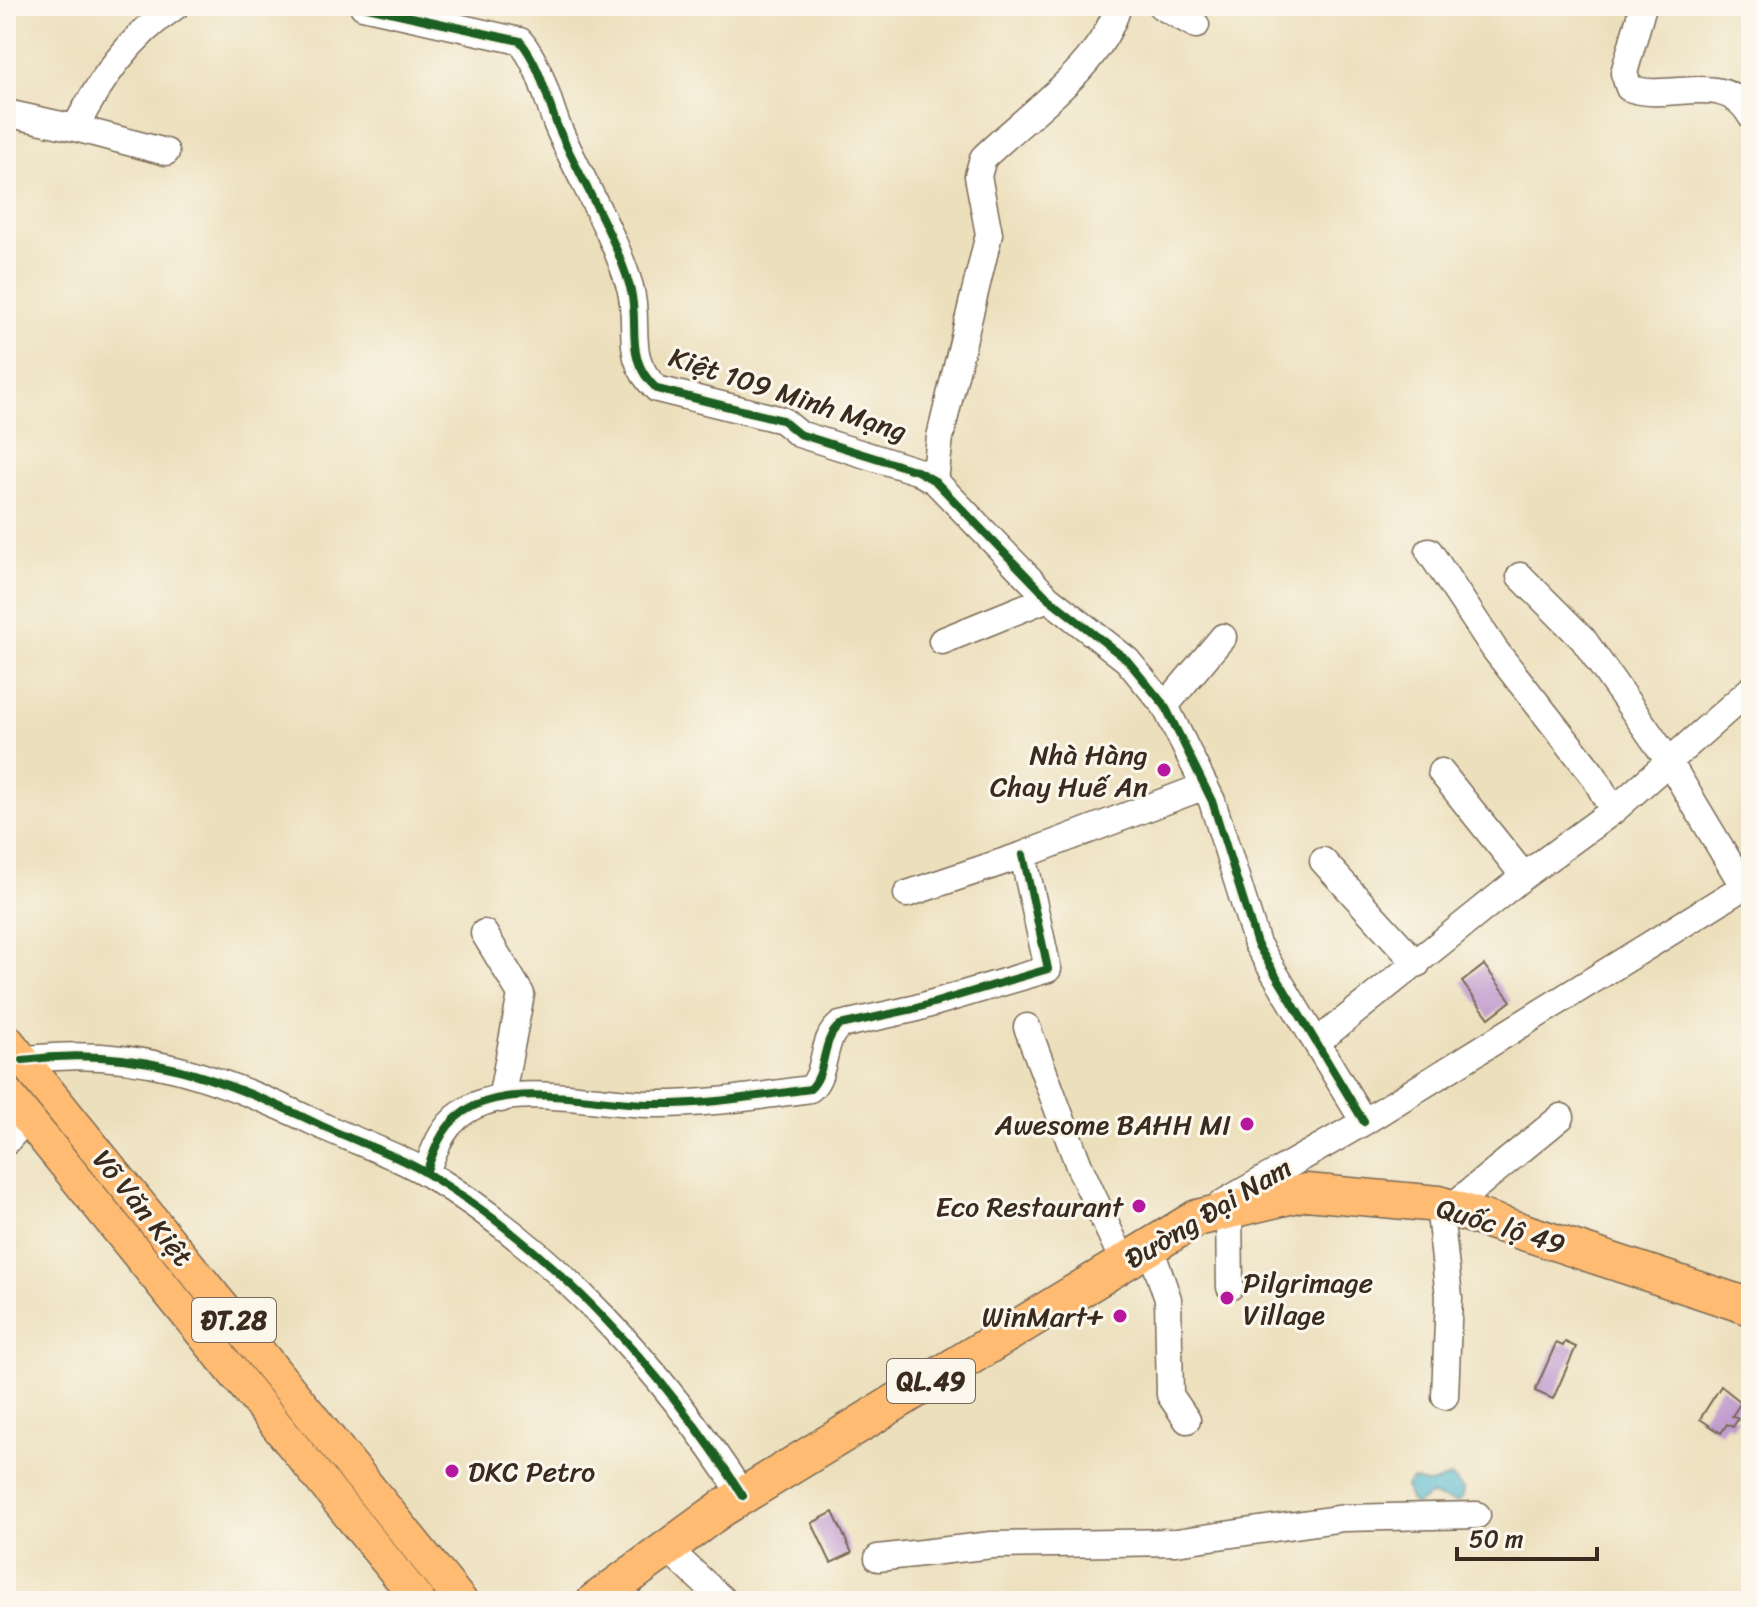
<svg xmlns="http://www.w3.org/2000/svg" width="1757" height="1607" font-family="Sriracha,sans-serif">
	<rect width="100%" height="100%" fill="#fbf7ec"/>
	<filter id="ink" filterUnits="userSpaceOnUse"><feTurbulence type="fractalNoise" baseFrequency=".0125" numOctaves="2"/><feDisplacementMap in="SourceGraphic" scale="16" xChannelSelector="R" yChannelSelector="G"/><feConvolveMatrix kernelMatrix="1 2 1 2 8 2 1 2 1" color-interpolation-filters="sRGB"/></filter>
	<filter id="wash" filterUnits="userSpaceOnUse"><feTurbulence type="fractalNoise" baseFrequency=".006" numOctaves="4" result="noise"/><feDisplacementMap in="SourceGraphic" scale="32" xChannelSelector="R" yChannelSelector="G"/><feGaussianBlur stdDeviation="1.8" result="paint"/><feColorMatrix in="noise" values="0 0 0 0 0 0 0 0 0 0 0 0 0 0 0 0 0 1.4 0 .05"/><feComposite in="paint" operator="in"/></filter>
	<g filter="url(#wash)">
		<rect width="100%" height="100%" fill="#ecdfbc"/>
		<path fill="#4db5cb" stroke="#447074" stroke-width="2" d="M1451,1477L1463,1489L1462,1498L1456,1503L1430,1495L1415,1505L1410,1500L1406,1486L1412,1480L1430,1484Z"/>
		<g id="blocks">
			<path fill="#bb94cc" d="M1484,965L1511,1001L1489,1018L1462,982Z
				M1565,1342L1576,1347L1553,1399L1535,1391L1556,1343L1563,1346Z
				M1721,1386L1741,1402L1732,1416L1738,1419L1733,1427L1727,1424L1721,1433L1700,1419Z
				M833,1512L852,1553L831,1563L812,1523Z"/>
		</g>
	</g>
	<g filter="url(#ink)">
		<use href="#blocks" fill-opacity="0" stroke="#796955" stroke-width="2"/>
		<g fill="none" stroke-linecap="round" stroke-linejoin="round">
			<defs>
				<path id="minor" d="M363,6L520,41C540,65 546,96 557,125C580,179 613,230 630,287C641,326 622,357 657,389L782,420L799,434L917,471L935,481L1048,598L1127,660L1165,706L1212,801L1257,944L1364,1122
					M1161,6L1196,25
					M1643,6L1624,73L1629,88C1669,103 1725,69 1751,116
					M6,113L75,128C101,79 129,37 176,6
					M75,128L166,152
					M935,481L940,437L989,234L978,176L983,158C1028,114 1101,67 1118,6
					M1429,551L1495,650L1594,776L1613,811
					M1520,576L1583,639L1668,760L1744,887
					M942,641L1048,598
					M1165,706L1223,637
					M1441,772L1524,876
					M1323,861L1417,964
					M907,894L1023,855L1205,786
					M484,933L521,994L501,1099
					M1027,1027L1079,1166L1124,1263
					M1317,1042L1524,876L1613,811L1751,689
					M23,1060C133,1045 220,1077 318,1124C354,1141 395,1154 428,1174C556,1252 663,1371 743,1496
					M6,1142L27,1118
					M426,1173C436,1143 445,1120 474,1106C521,1083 600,1104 651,1104C704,1105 757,1096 810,1089C828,1073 820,1040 840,1025L913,1009L1048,969L1023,855
					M1221,1204L1364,1122L1751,882
					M1439,1204L1449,1297L1445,1396
					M1450,1208L1561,1117
					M1229,1210L1230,1287
					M1150,1247L1168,1299L1170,1395L1187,1420
					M667,1548L724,1601
					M878,1558L992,1545L1176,1542L1344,1518L1477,1515"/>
				<path id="major" d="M6,1039L461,1601
					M6,1092L419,1601"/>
				<path id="highway" d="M595,1601L721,1509L1197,1218L1306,1192L1439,1204L1751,1307"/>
			</defs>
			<use href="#minor" stroke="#796955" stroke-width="29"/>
			<use href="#major" stroke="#796955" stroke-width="35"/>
			<use href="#highway" stroke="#796955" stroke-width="39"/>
			<use href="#minor" stroke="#fff" stroke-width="26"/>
			<use href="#major" stroke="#ffbb71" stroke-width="32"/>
			<use href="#highway" stroke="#ffbb71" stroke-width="36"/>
			<defs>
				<path id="cycleway" d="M363,6L520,41C540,65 546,96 557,125C580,179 613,230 630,287C641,326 622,357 657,389L782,420L799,434L917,471L935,481L1048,598L1127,660L1165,706L1212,801L1257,944L1364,1122
					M23,1060C133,1045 220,1077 318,1124C354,1141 395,1154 428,1174C556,1252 663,1371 743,1496
					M426,1173C436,1143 445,1120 474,1106C521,1083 600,1104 651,1104C704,1105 757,1096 810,1089C828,1073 820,1040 840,1025L913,1009L1048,969L1023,855"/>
			</defs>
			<use href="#cycleway" stroke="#fbf7ec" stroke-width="13"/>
			<use href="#cycleway" stroke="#1b5e20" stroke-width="8"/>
		</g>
	</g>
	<g fill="#b5179e" stroke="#fbf7ec" stroke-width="3">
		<circle cx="1164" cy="770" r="8"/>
		<circle cx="1247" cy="1124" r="8"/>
		<circle cx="1139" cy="1206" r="8"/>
		<circle cx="1227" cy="1298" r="8"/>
		<circle cx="1120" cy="1316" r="8"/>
		<circle cx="452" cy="1471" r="8"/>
	</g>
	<g text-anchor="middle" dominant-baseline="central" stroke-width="6" stroke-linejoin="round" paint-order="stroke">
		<g fill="#fbf7ec" stroke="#75685c" stroke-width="2">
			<rect x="192" y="1298" width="84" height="44" rx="6"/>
			<rect x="887" y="1359" width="88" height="44" rx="6"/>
		</g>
		<g font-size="26" font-weight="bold" fill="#3b2a1e">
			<text x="234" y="1320">ĐT.28</text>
			<text x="931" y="1381">QL.49</text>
		</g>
		<g font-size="28" fill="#3b2a1e" stroke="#fbf7ec">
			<text transform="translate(788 394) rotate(18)">Kiệt 109 Minh Mạng</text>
			<text transform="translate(143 1208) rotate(51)">Võ Văn Kiệt</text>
			<text transform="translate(1208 1213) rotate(-31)">Đường Đại Nam</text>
			<text transform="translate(1501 1226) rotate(17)">Quốc lộ 49</text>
		</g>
		<g font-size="28" fill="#3b2a1e" stroke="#fbf7ec" text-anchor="end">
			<text x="1148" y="754">Nhà Hàng<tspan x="1148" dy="32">Chay Huế An</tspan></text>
			<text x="1231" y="1124">Awesome BAHH MI</text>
			<text x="1123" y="1206">Eco Restaurant</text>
			<text x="1243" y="1282" text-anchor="start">Pilgrimage<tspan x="1243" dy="32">Village</tspan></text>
			<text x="1104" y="1316">WinMart+</text>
			<text x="468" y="1471" text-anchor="start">DKC Petro</text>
		</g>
	</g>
	<rect width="1757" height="1607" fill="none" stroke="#fbf7ec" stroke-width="32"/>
	<path d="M1457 1547v12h140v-12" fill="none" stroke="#3b2a1e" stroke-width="4"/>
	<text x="1469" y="1547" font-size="24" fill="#3b2a1e" stroke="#fbf7ec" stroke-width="6" paint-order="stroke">50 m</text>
</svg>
